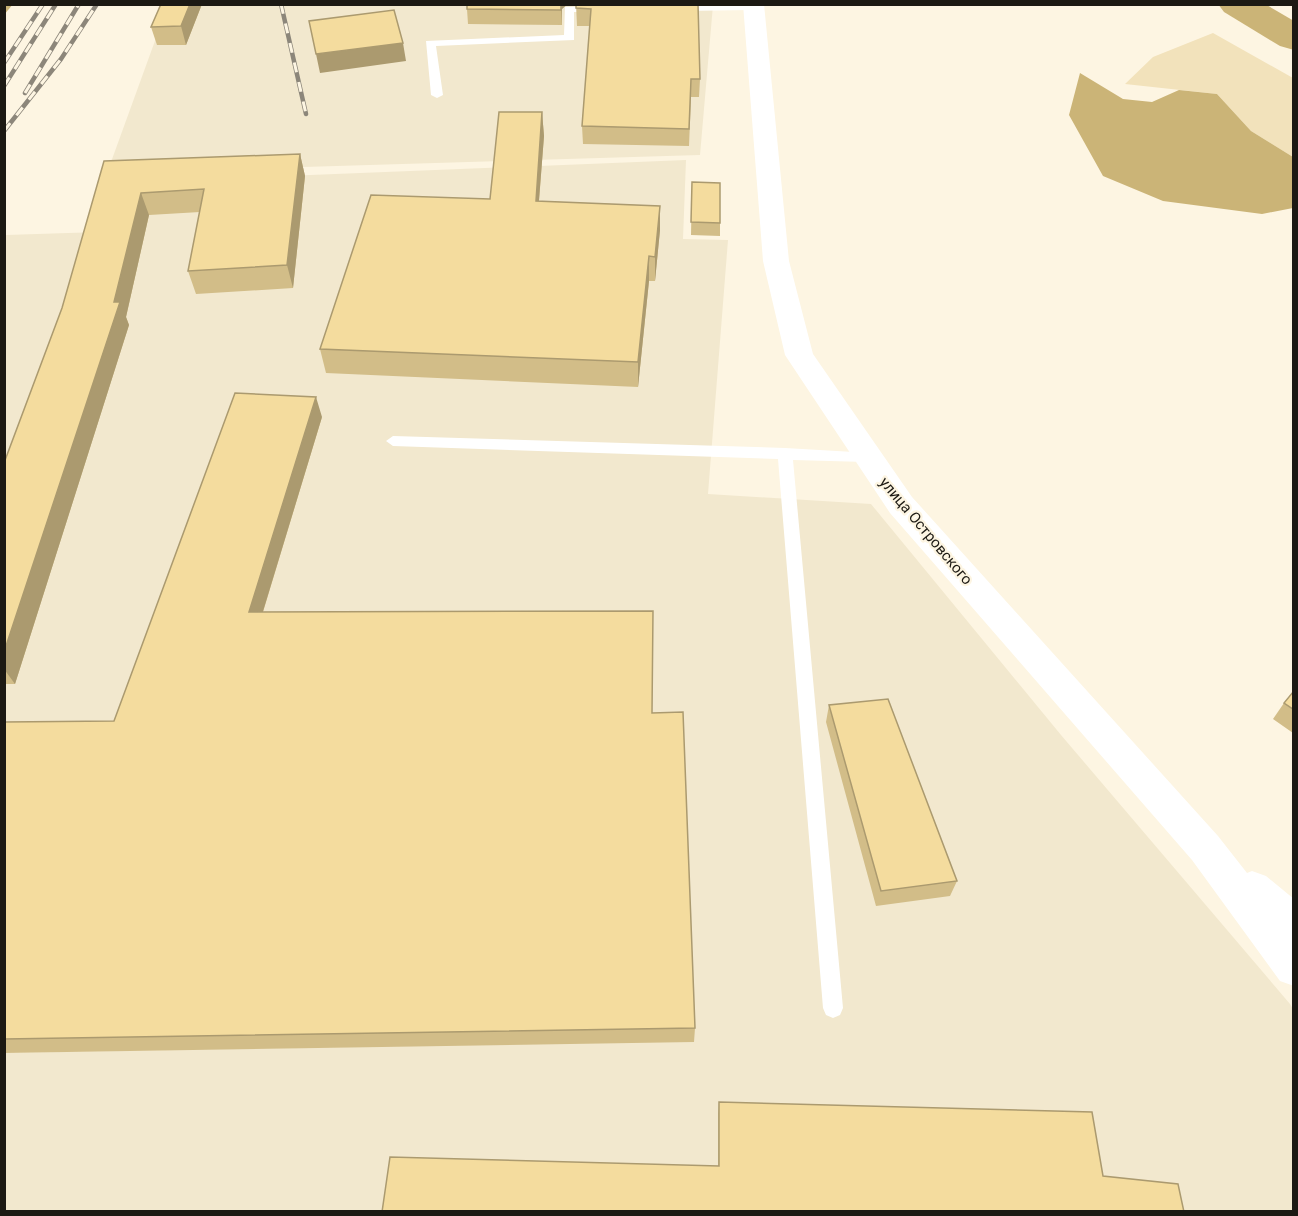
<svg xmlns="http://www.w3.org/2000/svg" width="1298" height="1216" font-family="Roboto,sans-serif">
	<rect width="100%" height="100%" fill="#fdf5e2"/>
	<path fill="#f2e8ce" d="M168,5H713L700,155L107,173Z
		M686,160L683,239L728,240L708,494L871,504L1061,735L1290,1004L1294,1011L1293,1211H1097L718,1114V1177L390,1211H5L4,1053L694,1041L4,740L6,235L99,232L112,183Z"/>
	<path fill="#f2e2bb" d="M1213,33L1293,78V157L1251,131L1217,94L1125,84L1153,57Z"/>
	<path fill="#cbb477" d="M1080,73L1123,99L1152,102L1179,90L1217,94L1251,131L1293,157V208L1262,214L1163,201L1103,176L1069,115Z"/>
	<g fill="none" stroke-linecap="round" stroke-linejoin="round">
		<path fill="#cbb477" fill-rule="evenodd" d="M6,4H13L4,15V7Z"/>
		<path fill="#cbb477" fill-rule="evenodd" d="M1218,4H1265L1294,21V50L1280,46L1224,12Z"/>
		<path fill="#fff" fill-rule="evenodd" d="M702,4H756L758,7L753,10L676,11L671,8L676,5Z
			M597,6L601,7V11L574,12V40L436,46L443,95L437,98L431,95L426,41L564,35L565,7Z
			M393,436L785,448L871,453L873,457L866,462L793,460L843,1008L840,1015L833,1018L826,1015L823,1008L778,459L393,446L386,441Z"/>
		<path fill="#fff" fill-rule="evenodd" d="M743,4H764L789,261L813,354L912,497L1218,836L1247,873L1252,871L1266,876L1294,899V986L1280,981L1192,860L890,513L785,355L763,261Z"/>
		<defs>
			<path id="rail" d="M281,4L306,114
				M4,63L43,4
				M4,86L56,4
				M25,93L79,4
				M4,131L61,59L97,4"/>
		</defs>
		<use href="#rail" stroke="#8c867a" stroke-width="4.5"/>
		<use href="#rail" stroke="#fdf5e2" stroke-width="3" stroke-dasharray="10" stroke-linecap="butt"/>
	</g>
	<path fill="#d2bd88" d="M161,4H202L186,45H157L151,27Z
		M576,4H698L700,79L699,97H691L689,146L583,144L582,126L590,26H577Z
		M467,9H562V25L468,24Z
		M542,112L544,136L539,201L660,206V230L655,281H649L638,387L326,373L320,349L490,199Z
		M300,154L305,176L293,288L196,294L188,271L200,212L149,215L126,317L129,325L15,684H4V463L62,308L104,161Z
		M692,182L720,223V236L691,235Z
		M322,417L263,612L652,713L695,1028L694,1042L4,1053V722L114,721Z
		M1293,692V733L1273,719L1284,703Z
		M829,705L957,881L950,896L876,906L826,722Z
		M719,1102L1103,1176L718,1166V1114Z"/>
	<path fill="#ab9a6f" d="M190,4H202L186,45L181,26Z
		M561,4H568L562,9V25Z
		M403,43L406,61L320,73L316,54Z
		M542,112L544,136L537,225L536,201Z
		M300,154L305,176L293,288L287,265Z
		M141,193L149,215L126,317L129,325L15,684L4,669V652L114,302Z
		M660,206V230L655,281V257Z
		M649,256V281L638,387V362Z
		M316,397L322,417L257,631L249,612Z"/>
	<path fill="#f4dc9e" stroke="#ab9a6f" stroke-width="1.5" d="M161,4H190L181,26L151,27Z
		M467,4H561V10L467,9Z
		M576,4H698L700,79H691L689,129L582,126L591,9L576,8Z
		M394,10L403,43L316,54L309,21Z
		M499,112H542L536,201L660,206L655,257L649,256L638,362L320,349L371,195L490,199Z
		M300,154L287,265L188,271L204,189L141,193L114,302H120L4,652V463L62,308L104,161Z
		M692,182L720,183V223L691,222Z
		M235,393L316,397L249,612L653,611L652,713L683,712L695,1028L4,1039V722L114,721Z
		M1293,692V709L1284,703Z
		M888,699L957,881L881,891L829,705Z
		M719,1102L1092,1112L1103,1176L1178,1184L1184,1212H382L390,1157L719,1166Z"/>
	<g text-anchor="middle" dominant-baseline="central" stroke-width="4.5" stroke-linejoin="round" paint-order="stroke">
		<g font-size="15" fill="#1c1913" stroke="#fdf5e2">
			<text transform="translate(926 531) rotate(50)">улица Островского</text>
		</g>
	</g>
	<rect width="1298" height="1216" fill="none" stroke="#1c1913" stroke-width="12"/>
</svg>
